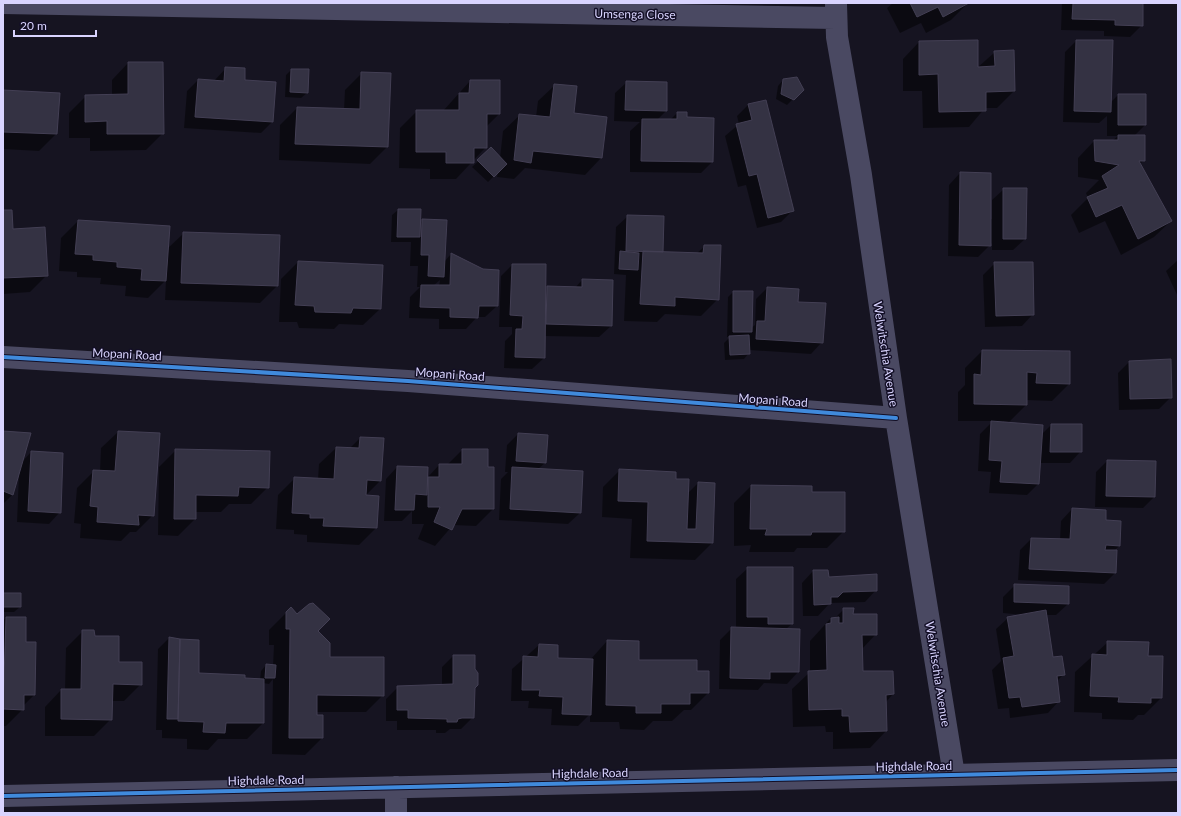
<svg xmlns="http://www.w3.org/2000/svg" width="1181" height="816" font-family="Lato,sans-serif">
	<rect width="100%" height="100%" fill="#161421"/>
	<path fill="#0007" fill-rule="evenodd" d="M893,3H968L951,20L926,33L921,23L900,33L887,8Z
		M1062,3H1142V25L1130,37L1104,36V31L1061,30Z
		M1076,41L1111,102L1118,95L1145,125L1134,136L1144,160L1140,164L1171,221L1154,237L1121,255L1105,221L1079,233L1071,215L1088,198L1086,193L1099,180L1078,177V158L1094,141H1112L1118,136H1107V116L1099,123L1063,122L1065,52Z
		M919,42L977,68L995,52L1014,91L997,108H985L969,127L923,128L922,91H903V59Z
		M128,63L163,133L146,150L90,151V138H69V113L86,96H112V80Z
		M226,68L244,81L272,122L261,133L184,128L187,91L198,80L214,81Z
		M291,70L307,93L301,98L285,97L286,75Z
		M362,73L387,147L370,164L279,160L280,125L297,108L344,110L345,90Z
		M783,80L803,89L787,105L776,99L778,86Z
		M470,81H499V114L486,127V147L456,179H430V169L399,168L400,128L417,111H443Z
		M627,82L666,111L657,120H670L677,113L712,162L701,173L630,172V131L640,122L614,121L615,93Z
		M555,85L572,114L606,118L601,158L585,175L525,168L514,179L497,177L498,172L488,182L472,167L491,149L500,158L503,131L520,115L536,117L538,101Z
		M3,91L58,94L56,134L39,151L3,149Z
		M748,105L793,210L781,222L757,228L746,185L738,187L725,136L739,124L737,116Z
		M960,173L990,219H992V200L1004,189L1025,239L1013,250H992V243L978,257L948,256L949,185Z
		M398,210L420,223L423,220L444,262L451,254L483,270L497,306L485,317H477L466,329H439V319L409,318L410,297L420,287H417L418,266H410L411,242H391L392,215ZM440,280L439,286H433Z
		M3,211L12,230L47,275L30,292L3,294Z
		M628,216L660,253L696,254L705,246L718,299L701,316L665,314L657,322L624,321L626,275L614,274L616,227Z
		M78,221L167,249L184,233L277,286L260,303L165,300L166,280L148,298L125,296L126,286L100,284L101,278L77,277V272L59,271L61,238Z
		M1178,260V297L1166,271Z
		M298,262L382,266L380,309L363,325L339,324L334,329L299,328L297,322H279L281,279Z
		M995,263L1033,314L1022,326L985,327L983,275Z
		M512,265L545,290L548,287L575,288L582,280L611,326L599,337L544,336V358L532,369L504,368L505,341L512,334V327H499L501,276Z
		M767,288L797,303L822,342L811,354L749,350V353L744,359L725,360L724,343L730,337H727L728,297L733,292L751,328L755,325L756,299Z
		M982,351L1069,384L1052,401L1026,400V405L1009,422L1003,421V423L1041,435L1051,425L1081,451L1070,463H1040L1038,484L1027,495L989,493L991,472L978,471L980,434L993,421H958V392L965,385V368Z
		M1129,362L1171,397L1159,409L1119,410L1118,373Z
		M3,432L22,462L31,452L60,512L49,524L17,522L19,473L12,495L3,504Z
		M118,432L153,515L136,532H130L121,541L80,538L81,524L74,523L77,488L94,471H100L101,448Z
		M518,434L545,463L538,469L580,513L568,524L499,520L501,479L508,472H505L507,445Z
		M360,438L380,481L365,496L378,497L376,528L359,545L307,542V535L294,534V530L276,529L278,495L295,478L318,479L319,464L336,448H350Z
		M176,450L268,487L251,504H229L221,512H195V519L178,536L158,535L159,467Z
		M462,450L487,468L493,509L476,526L453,525L435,546L418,539L424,524H412V511L402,521H384L386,479L397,467L427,478L439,465H447Z
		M1107,461L1154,497L1143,508L1095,507L1096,472Z
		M620,470L674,480L687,494L698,483L712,543L695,560L630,558L632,519L602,517L603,487Z
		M751,486L811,493L844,531L827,548H797L794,552H749L751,545L734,546V503Z
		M1072,509L1105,521L1119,546L1114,551L1115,573L1104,584L1018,580L1020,550L1031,539L1060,540L1061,521Z
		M748,568L792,624L786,629L799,630L798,672L787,684L764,683L758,690L719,689L720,640L732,628L736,629V579Z
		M813,571L828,578L876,590L865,602L830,603L818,616H803L802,583Z
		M1015,585L1068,604L1056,615H1046L1052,659L1064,674L1056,682L1059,701L1048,713L1010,718L1009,708L998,709L992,670L1001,661L996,629L1008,618L1023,615L1003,613V597Z
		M3,594L20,607L14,612H3Z
		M844,609L876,634L862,649V672L893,694L886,702V731L870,748L833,749V732H826L825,726L793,727L792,689L810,672V641L831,618H835Z
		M286,613L317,631L329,658L383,695L366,712H316L322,738L305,755L272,754L273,679L269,684L263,683V723L247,739H218L208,750L187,749V739L162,738V730H156L158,649L169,638L198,641V674L260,680L261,671L266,665L273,666L274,645H269V630Z
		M6,618H25V643L34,695L23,706V709L6,726H3V620Z
		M83,631L94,637L141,684L124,701H112L111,719L94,736H45V707L61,690H65L66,648Z
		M607,641L638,661L696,672L708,693L691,710H684L672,721H653L644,730L620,729L619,722H590V714L578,726L551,725L552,709L528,708L529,701H511L512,669L539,645L557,659L590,660Z
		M1108,642L1147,657H1162L1161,698L1144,715H1138L1133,720L1102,719V713L1074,712L1075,672Z
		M453,656L474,688L473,717L461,729H450L445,733H436V730H397V721H386V699L398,687L442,686V667Z"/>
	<path fill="#343243" stroke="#433f54" d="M910,3H969L943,17L938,7L917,17Z
		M1073,3H1143V26L1115,25V20L1072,19Z
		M978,40V67L995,66L994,51L1014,50L1015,91L986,92V111L939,112L938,74L919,75V41Z
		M1076,40H1113L1111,112L1074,111Z
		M128,62H163L164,134H107V121L85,122V95L128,94Z
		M225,67L245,68V80L276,82L273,122L195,117L198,79L224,81Z
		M291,69H309L308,93L290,92Z
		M361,72L391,73L388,147L295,144L297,107L360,109Z
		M797,77L804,90L794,100L781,94L783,79Z
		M470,80H500V114H487V148H474V163H446V152H416V110H459V93H469Z
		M626,81L667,82V111L625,110Z
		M554,84L577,86L574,113L607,117L602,158L533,151L531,163L514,160L519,114L550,117Z
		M3,90L60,93L57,134L3,132Z
		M1118,94H1146V125H1118Z
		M766,100L794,211L768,218L757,174L749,176L736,124L752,120L748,104Z
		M677,112H687V117L714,118L713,162L641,161L642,119H677Z
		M1118,135H1145V161H1139L1172,221L1138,239L1122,205L1096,217L1087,197L1108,188L1102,176L1119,165L1095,161L1094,140H1118Z
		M491,147L507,164L494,177L477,160Z
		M960,172L991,173V246L959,245Z
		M1003,188H1027L1026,239H1003Z
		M398,209H421L420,237H397Z
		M3,210H12L13,229L45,227L48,276L3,278Z
		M627,215L664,216L663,252L626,251Z
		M422,219L447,220L444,277L428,276L429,255H421Z
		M78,220L170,226L166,281L141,280L142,269L117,267V262L93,260V255L75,254Z
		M183,232L280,235L278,286L181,283Z
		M704,245H721L719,300L675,297V306L640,304L643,251L703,253Z
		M620,251L639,253L638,270L619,269Z
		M451,253L483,269L499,270L498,306H479L478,318L450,317V308L420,307L421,285H450Z
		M298,261L383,265L381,309L353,308L351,313L315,312L314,306L295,305Z
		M994,262H1033L1034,315L996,316Z
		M512,264H546L545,358L515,357L516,329H522L523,316L510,315Z
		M582,279L613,280L612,326L546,324L547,286L582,287Z
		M767,287L799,289L798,302L826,303L823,343L756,339L757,321H765Z
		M733,291H753L752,332H733Z
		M749,335L750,354L730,355L729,336Z
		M982,350L1070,351V384L1036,383L1037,373L1027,372V405L974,404V374L981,375Z
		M1171,359L1172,398L1130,399L1129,361Z
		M991,421L1043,425L1039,484L1000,482L1002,461L989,460Z
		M1051,424H1082V452H1050Z
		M3,431L31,433L13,495L3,491Z
		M118,431L160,433L154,516L138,515L139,525L97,522L98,507L90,506L93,470L115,471Z
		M518,433L548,435L546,463L516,461Z
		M360,437L384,438L381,481L367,480L366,495L379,496L377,528L323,526L324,518H310V514L292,513L294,477L334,479L336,447L359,448Z
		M175,449L270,451L269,488L239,487L238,496L196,495V519H174Z
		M462,449H488V467H494V509H462L452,530L434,522L440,507H428V477H439V464H462Z
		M31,451L63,453L61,513L28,511Z
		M1107,460L1156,461L1155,497L1106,496Z
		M397,466L428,467L427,495L415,494L414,510H395Z
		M512,467L583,471L581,513L510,509Z
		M619,469L676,472V479H689L687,529H696L698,482L715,483L713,543L647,541L648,502L618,501Z
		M751,485L812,486V492H845V532H812L811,535H765L767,529H750Z
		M1072,508L1106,510V520L1121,521L1120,546L1106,545L1105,550H1117L1116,573L1029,569L1031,538L1070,539Z
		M747,567H793V624H768V617H747Z
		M813,570H828L829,577L877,574V591L843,592L838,597H831V604L814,605Z
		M1014,584L1069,586V604L1014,602Z
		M3,593H21V607H3Z
		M313,603L330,619L318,631L330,643V657H384V696L317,695V715H323V738H289L290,629H286V612L291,607L297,614L309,604Z
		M843,608H854L853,614H877V635H862L863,671H893L894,694L886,695L887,731L850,732L849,716H842V709L809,710L808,671L827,670L826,624L831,623V618L839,617V623H843Z
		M1046,610L1053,657L1062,656L1065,675L1057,676L1060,702L1022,707L1020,697L1009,698L1003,658L1014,656L1007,617Z
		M6,617H26V642H36L35,695H24V710L3,709Z
		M731,627L800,629L799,672H770V679L730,678Z
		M82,630H94L95,636H119V662H142V685L113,684L112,720L61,719V689H81Z
		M169,637L180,639L178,719H167Z
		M180,639L199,640V673L245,675V678L264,679V723H226L225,733L203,732L204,722L178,721Z
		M607,640L639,641V660H697V671H709V693H690V704H661V713H636V706L606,705Z
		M1107,641L1149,642L1148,656H1163L1162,698H1151V703L1118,702L1119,697L1090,696L1092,654L1107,655Z
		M539,644L558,645V658L593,659L591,715L562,714L563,697L539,696L540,690H522L523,656L538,657Z
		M453,655H475V669L478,673V685L475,688L474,718H462L458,719L457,722H447V719L408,718V710H397V686L453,684Z
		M266,664L276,665L275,678H265Z"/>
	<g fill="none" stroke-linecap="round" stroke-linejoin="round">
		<path stroke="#4a4962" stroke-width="22" d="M3,3L835,18
			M836,4L837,37L861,175L896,418L954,775
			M3,357L408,381L896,418
			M3,796L1178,770
			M396,813V787"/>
		<defs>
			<path id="cycleway" d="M3,357L408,381L896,418
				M3,796L1178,770"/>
		</defs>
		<use href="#cycleway" stroke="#130f26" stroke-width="6"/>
		<use href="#cycleway" stroke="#408adc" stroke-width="4"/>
	</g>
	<g text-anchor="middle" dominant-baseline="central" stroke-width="3" stroke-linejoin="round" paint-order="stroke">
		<g font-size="12" fill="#d9d4ff" stroke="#130f26">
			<text transform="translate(635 14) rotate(1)">Umsenga Close</text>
			<text transform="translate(127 354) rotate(3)">Mopani Road</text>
			<text transform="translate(886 354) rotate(81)">Welwitschia Avenue</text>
			<text transform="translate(450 374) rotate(4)">Mopani Road</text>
			<text transform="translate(773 400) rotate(4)">Mopani Road</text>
			<text transform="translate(938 674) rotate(81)">Welwitschia Avenue</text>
			<text transform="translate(914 766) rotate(-1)">Highdale Road</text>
			<text transform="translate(590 773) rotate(-1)">Highdale Road</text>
			<text transform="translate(266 780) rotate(-1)">Highdale Road</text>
		</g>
	</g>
	<rect width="1181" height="816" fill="none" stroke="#d9d4ff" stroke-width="8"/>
	<path d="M14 30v6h82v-6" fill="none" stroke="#d9d4ff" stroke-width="2"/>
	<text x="20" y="30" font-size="12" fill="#d9d4ff" stroke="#130f26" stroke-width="3" paint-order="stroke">20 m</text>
</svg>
